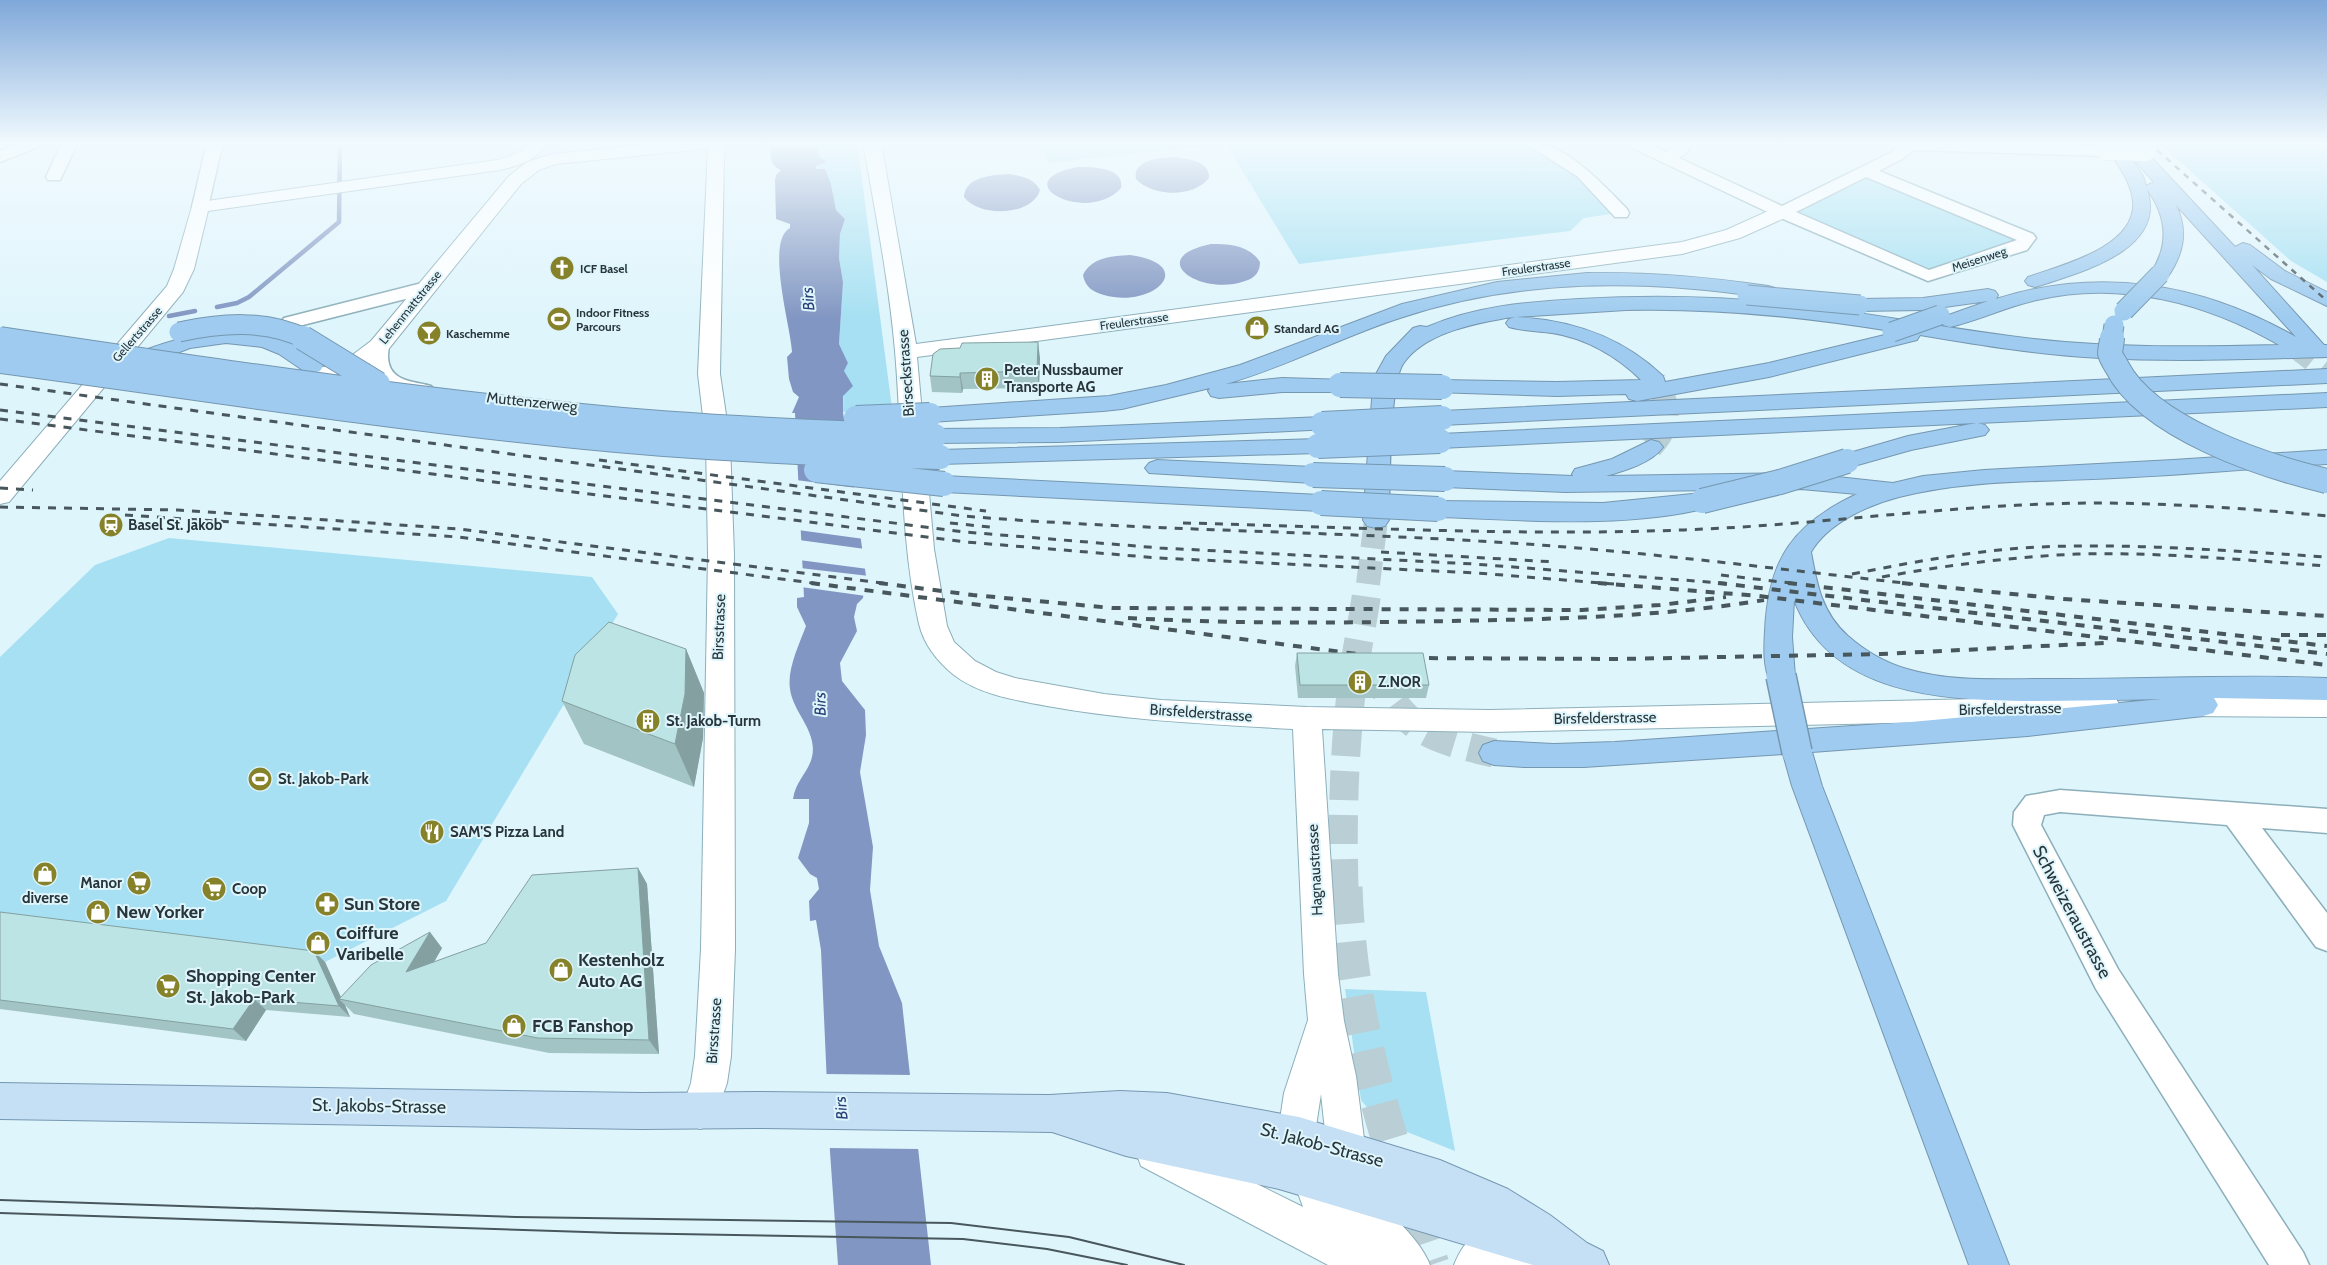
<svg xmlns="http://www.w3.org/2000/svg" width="2327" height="1265" font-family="Cabin,sans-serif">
	<rect width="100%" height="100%" fill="#dff5fc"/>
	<path fill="#a6e0f2" d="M816,142H857L892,408L843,412L844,371L848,363L839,344L843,282L839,258L840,234L845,219L836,210L831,184L816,169L820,157Z
		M1039,142H1523L1562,162L1618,213L1584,218L1570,231L1299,264L1226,144L1048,163Z
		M2158,142H2299L2327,151V282L2291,261Z
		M1868,177L2017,239L1926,270L1795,212Z
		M169,538L592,577L618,614L446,901L325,962L0,922V657L95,565Z
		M1345,989L1426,992L1455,1151L1377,1120L1361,1100Z"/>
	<path fill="#8196c2" d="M772,142H816L820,157L826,162L816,166V169H825L831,184L836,210L845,219L840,234L839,258L843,282L839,344L848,363L844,371L853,386L843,396V412L866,576L863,598L857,604L854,617L857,631L840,663L842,681L865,710L866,735L860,772L873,847L870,890L879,946L902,1003L931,1265H838L830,1152L821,950L816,920L810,921L809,901L819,889L817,878L810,874L798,858L809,823V799H793C796,780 808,773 812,757C818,731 793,713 790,689C787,669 799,645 806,626L797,607V598L804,597L795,413H792L799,397L793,392L789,379L787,357L792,352C791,327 765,241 790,228V224L776,219L775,180L776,175L781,170C770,167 768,152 772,142Z
		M1175,157C1188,159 1210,161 1209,178C1193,198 1153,197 1136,179C1132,159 1161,158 1175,157Z
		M1078,167C1092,167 1125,167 1121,188C1087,226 1002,181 1078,167Z
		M1009,174C1022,176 1034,178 1040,190C1032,217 978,217 964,197C965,176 994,175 1009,174Z
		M1211,244C1230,244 1249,245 1260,262C1260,272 1255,278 1245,281C1201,297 1143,258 1211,244Z
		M1130,255C1200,265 1152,309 1104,295C1093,292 1085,287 1083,275C1092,257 1112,256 1130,255Z"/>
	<path fill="#dff5fc" d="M796,480L857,488L864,539L798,530Z
		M799,540L865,549L868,569L799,560Z
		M800,568L869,576L866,596L801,587Z
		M824,1074L912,1075L920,1149L827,1148Z"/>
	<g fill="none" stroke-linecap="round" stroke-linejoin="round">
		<path stroke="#8196c2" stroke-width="4.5" d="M217,307L237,303L249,297L339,222L340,142
			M169,316L195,311"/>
		<path stroke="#bacfd5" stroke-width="24" stroke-dasharray="24 12" stroke-linecap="butt" d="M2294,345L2327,371
			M1651,447C1671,426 1671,405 1655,381
			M1368,584L1376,520"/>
		<path stroke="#bacfd5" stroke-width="29" stroke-dasharray="29 15" stroke-linecap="butt" d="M1372,666C1404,730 1427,738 1494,753
			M1344,888C1342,821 1344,752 1352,685C1356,651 1364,617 1368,583"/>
		<path stroke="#bacfd5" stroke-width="37" stroke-dasharray="37 18" stroke-linecap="butt" d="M1344,887C1348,1019 1388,1141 1431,1265"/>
		<defs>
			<path id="street" d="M24,142H45L43,145L0,162V151Z
				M62,142H78L60,180H48L46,177Z
				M207,142H223L208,207L206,211H194L192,207Z
				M1523,142C1563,139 1601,183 1627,209L1629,213L1627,217H1615L1577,176Z
				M1624,142H1644L1666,152L1678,142H1694L1685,154L1679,158L1782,206L1890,153L1904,142L2106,146L2114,151L2106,156L1914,150L1902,159L1879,171L2033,234L2036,238L2027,250L1928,281L1776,216L1626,145ZM1866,177L2017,240L1929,270L1796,212Z
				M426,282L433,284L435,288L433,292L291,328L284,326L281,322L284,318Z
				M379,340L386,342C390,347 388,351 388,357C389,382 413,381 431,386L434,390L431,394C408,400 372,387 369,361C368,354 368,347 372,342Z
				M2060,790L2327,809V833L2262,828L2327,913V951L2316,947L2227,825L2060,812L2044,815L2041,825L2118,969L2303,1252L2309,1265H2269L2096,989L2013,825L2014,812L2026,796Z"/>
			<path id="secondary" d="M529,142H546C540,160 517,166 500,170L208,211L194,269L183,292L9,502L0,504V481L167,286L174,269L193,203L497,160C508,157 524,153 529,142Z
				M674,142H727L724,155L720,374L730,442L734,555L735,949L731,1056L727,1083L713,1124L700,1129L687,1124L681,1111L691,1083L695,1056L701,949L708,555L706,442L698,374L708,147L693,150L556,164L539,170L521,184L387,351C360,372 317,393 281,384L278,379L281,374L329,366L351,356L371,341L509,176L527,162L553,154Z
				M863,142H881L916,344L1682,242L1726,230L1775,208H1789L1791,212L1789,216L1740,238L1682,254L917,357L934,549L947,626L954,642L975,661L996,672L1015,678L1104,694L1161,700L1307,707L1489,710L2106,696L2116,699L2121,707L2116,715L2106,718L1489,732L1322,729L1338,974L1344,1021L1356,1076L1370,1186C1386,1215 1418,1234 1430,1265H1328L1141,1166L1136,1152L1141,1138L1155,1133L1303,1207L1288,1165L1279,1126L1284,1093L1308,1020L1304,974L1293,729C1210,724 1129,721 1047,706C1016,700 980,695 954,675C938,662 924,645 919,624C899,535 903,441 895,351C889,281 875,211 863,142ZM1321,1094L1330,1176L1316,1126Z
				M2181,694L2327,695V717L2181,716L2171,713L2166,705L2171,697Z
				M1484,1232L1528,1237L1542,1243L1548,1257L1545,1265H1454C1461,1248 1467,1239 1484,1232Z"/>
			<path id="primary" d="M0,1083L641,1093L757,1092L1049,1095L1120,1091L1167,1093L1299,1117L1440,1160L1508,1189L1550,1215L1587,1243L1603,1251L1609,1265H1533L1279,1189L1126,1156L1052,1132L757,1128L641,1129L0,1119Z"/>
			<path id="highway" d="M2108,142H2117L2122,146L2128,142H2137L2235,247L2243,243L2250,245L2285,271L2327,292V306L2271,279L2252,265L2324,345H2327V357C2251,359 2175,362 2100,358C2039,355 1979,345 1920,335L1917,340L1769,377L1637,401L1629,399L1626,394L1557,396L1434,392L1431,387L1434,382L1442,380L1557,382L1641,380C1617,356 1585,338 1552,333C1537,331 1523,331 1509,327L1506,323L1509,319L1515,317L1506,318C1473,324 1424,333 1403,364C1389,386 1390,489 1389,520L1385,526L1376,528L1367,526L1363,520L1372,399L1376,374L1386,356L1413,328L1420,326L1427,327C1475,306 1527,302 1579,299C1652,295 1726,296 1799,305C1877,314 1955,330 2034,339C2115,348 2197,347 2279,345C2207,303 2120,280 2037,300C2008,306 1980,320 1950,327L1943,325L1940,321L1943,317L1988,301L1923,310L1860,311L1853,309L1850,305L1853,301L1860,299L1923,298L1988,289L1995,291L1998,295L1996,299C2100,266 2202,283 2296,337L2176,205C2189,232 2183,255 2167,278L2160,280L2153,278L2150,274C2170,245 2167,217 2147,189C2167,249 2084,271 2042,285L2035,287L2028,285L2025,281L2028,277C2062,265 2137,247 2133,201C2131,181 2116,162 2105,146ZM2126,151L2154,182L2146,186L2143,176ZM1626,310C1718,308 1807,317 1897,332L1769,363L1665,382L1663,376C1622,337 1573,320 1516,317Z
				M1587,273C1648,272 1708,277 1768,286L1775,288L1778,292L1775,296L1768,298C1645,279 1520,278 1400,318C1341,337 1286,367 1226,384L1282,378L1348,380L1351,385L1348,390L1340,392H1282L1219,398L1211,396L1208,391L1210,388L1122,409L1103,411L930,422L922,420L919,415L922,410L930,408L1109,396L1166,385L1240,365L1402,304L1497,282Z
				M226,330C258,332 303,337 323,366L320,371L312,373L304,371L279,354L262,347L226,343L190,348L128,372L120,370L117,365L120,360C155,345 189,334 226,330Z
				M2327,369V383L1442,425L1434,423L1431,418L1434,413L1442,411Z
				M2327,393V407L1978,423L1985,425L1989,430L1985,435L1911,450L1847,468L1839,466L1835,461L1839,456L1908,436L1976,423L1440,448L1432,446L1428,441L1432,436L1440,434Z
				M1322,417L1330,419L1334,424L1330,429L1060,442L935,443L927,441L923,436L927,431L935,429L1060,428Z
				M1318,439L1326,441L1330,446L1326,451L1318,453L940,464L932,462L928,457L932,452L940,450Z
				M1651,440L1659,442L1663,447C1652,463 1624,471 1606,476L1801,473L1893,483L1923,476L1984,470L2173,460L2327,450V464C2256,468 2186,475 2115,478C2044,482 1969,479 1899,497C1868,505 1828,523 1811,552C1817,585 1822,613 1848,636C1865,651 1886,663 1907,669C1950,682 1998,679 2043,679C2138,680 2232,674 2327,678V700L2214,698L2218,705L2213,713L2203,716L2028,736L1812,752L1822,786L2009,1265H1969L1792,786L1783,754L1584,767H1524L1494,765L1483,761L1479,753L1483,745L1494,741L1554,744L1615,742L1911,722L2162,699C2118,700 2074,701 2029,701C1943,700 1831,696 1794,600L1792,637L1795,676L1791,683L1781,687L1771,683C1763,669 1764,647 1765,631C1768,559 1793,524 1857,494L1801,489L1565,492L1445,487L1436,484L1433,479L1436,474L1445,471L1573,476L1572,474L1575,469L1612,459Z
				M1157,460L1313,467L1322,470L1325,475L1322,480L1313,483L1149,473L1145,468L1149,463Z
				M944,476L1321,495L1330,497L1333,503L1330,509L1321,511L944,492L935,489L932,484L935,479Z
				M1702,493L1711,495L1714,501L1711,507C1628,529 1524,520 1438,517L1429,515L1426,509L1429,503L1438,501L1603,503Z"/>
		</defs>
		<use href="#street" stroke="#8cafba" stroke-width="3"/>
		<use href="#secondary" stroke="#8cafba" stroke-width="2"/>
		<use href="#primary" stroke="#7597b0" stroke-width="2"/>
		<use href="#highway" stroke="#7597b0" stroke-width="2"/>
		<use href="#street" fill="#fff" fill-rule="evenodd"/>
		<use href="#secondary" fill="#fff" fill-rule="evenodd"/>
		<use href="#primary" fill="#c5e0f5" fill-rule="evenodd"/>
		<use href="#highway" fill="#9ecbef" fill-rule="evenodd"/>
		<path stroke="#48575c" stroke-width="2" d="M0,1200L516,1217L951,1223L1069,1237L1184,1265
			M0,1213L617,1233L963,1239L1047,1249L1127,1265"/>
		<path stroke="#48575c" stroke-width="2.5" stroke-dasharray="6 6" stroke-linecap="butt" d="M2148,142L2327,301"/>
		<path stroke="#48575c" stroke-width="3" stroke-dasharray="8 8" stroke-linecap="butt" d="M0,384L963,516C1135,530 1307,531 1479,541C1624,549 1768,568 1913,584
			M0,410L965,532L1160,548L1474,564L1734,584
			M0,419L966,542L1159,558L1477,573L1614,584
			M599,460L986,511
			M0,488L33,490
			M0,507L178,510L460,529L889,584
			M125,515L458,537L820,584
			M950,523L990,527
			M1183,523C1363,527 1544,538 1724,528C1852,521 1980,502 2109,503C2182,504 2254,509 2327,516
			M1381,552L1556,562
			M1852,574C1914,562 1976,550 2039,547C2135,543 2231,551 2327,557
			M1721,575L1799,584
			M1882,577C1947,565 2012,557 2077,554C2161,552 2244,560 2327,566"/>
		<path stroke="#48575c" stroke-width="4" stroke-dasharray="9 9" stroke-linecap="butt" d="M811,583L1357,654
			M879,583L973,595L1112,608L1582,610L1660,605L1726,597
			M1598,583L1759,596L2327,665
			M1718,583L2327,654
			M1788,583L2327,646
			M1902,583L2063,599L2327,616
			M1128,618C1235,624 1343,623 1450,621C1556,619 1660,617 1764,600
			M2281,635H2327
			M1411,658L1618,659L1881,654L2104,643"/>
		<defs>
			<path id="street-bridge" d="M2106,151L2146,152"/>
			<path id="highway-bridge-far2" d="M1747,295L1860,305
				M2124,311L2160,274
				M179,332C221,323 266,319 306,339
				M1892,332L1940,315
				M0,339H3
				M2112,339L2114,325"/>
			<path id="highway-bridge-far1" d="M303,338L378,384
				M2112,338C2112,343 2110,349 2110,353C2111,358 2115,363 2117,367C2148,428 2264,466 2327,481
				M0,339C193,368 387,397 581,416C699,428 817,433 935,436
				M0,361C188,386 376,416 565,435C690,448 815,454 940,457
				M1340,385L1442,387
				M856,418L930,415
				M1322,424L1442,418
				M1318,446L1440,441
				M816,470L944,484
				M1313,475L1445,479
				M1702,501L1780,482L1847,461
				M1321,503L1438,509"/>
			<path id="highway-bridge" d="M1781,676L1797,752"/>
		</defs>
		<use href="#street-bridge" stroke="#8cafba" stroke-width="19" stroke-linecap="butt"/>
		<use href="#highway-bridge-far2" stroke="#7597b0" stroke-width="21" stroke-linecap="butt"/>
		<use href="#highway-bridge-far1" stroke="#7597b0" stroke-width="26" stroke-linecap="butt"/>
		<use href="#highway-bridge" stroke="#7597b0" stroke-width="32" stroke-linecap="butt"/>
		<use href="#street-bridge" stroke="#fff" stroke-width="18"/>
		<use href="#highway-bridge-far2" stroke="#9ecbef" stroke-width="19"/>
		<use href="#highway-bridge-far1" stroke="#9ecbef" stroke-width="24"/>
		<use href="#highway-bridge" stroke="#9ecbef" stroke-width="29"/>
	</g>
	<path fill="#a2c4c4" d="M1040,358L1039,388L963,389L962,393L932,392L930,376Z
		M686,649L704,693L703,738L694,787L584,744L562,701Z
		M1297,653L1429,685L1426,698H1298L1295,666Z
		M638,868L647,884L659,1054L549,1053L354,1014L345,1005L350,1017L266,1010L246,1041L0,1009V912L325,962L341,997L442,948L434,962L486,943Z"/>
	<path fill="#84a0a0" d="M1038,342L1040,358L1039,388L1037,371Z
		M960,373L963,389L962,393L960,377Z
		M686,649L704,693L703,738L694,787L675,744Z
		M638,868L647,884L659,1054L649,1040Z
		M430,932L442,948L419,988L406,972Z
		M314,951L325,962L342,1000L339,999L345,1005L350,1017L339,1006Z
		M254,999L266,1010L246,1041L233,1029Z"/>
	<path fill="#bce4e4" stroke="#84a0a0" d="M1038,342L1037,371L960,373V377L930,376L933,354L940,349L960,348L962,343Z
		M609,622L686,649L685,694L675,744L562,701L575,655Z
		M1297,653H1423L1429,685H1300Z
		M638,868L649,1040L538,1038L339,999L371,965L430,932L406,972L486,943L532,875Z
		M0,912L314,951L339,1006L254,999L233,1029L0,1000Z"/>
	<linearGradient id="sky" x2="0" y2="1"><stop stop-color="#7fa8d9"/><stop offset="0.45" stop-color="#f1fafe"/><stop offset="1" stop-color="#f1fafe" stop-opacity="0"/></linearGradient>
	<rect width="2327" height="319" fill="url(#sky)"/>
	<defs>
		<symbol id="church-disc" viewBox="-11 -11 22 22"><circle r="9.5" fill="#86822a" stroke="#dff5fc"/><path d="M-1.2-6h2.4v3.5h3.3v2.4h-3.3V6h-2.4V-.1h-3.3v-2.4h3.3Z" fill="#fff"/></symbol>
		<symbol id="stadium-disc" viewBox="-11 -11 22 22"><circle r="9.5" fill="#86822a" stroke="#dff5fc"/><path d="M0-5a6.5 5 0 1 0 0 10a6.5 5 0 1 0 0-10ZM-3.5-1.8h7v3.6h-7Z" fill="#fff"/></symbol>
		<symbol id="shop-disc" viewBox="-11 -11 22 22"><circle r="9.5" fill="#86822a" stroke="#dff5fc"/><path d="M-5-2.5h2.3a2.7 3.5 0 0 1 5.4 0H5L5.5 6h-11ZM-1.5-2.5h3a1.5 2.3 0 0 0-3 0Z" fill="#fff"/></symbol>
		<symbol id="bar-disc" viewBox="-11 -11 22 22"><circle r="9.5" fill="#86822a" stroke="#dff5fc"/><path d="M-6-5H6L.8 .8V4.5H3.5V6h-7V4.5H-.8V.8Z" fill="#fff"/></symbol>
		<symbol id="building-disc" viewBox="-11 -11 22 22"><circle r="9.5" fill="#86822a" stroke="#dff5fc"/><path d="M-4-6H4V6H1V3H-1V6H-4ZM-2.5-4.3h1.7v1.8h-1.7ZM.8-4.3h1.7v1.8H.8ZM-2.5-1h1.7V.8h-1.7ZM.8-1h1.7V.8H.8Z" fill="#fff"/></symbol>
		<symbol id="station-disc" viewBox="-11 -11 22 22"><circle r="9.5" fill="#86822a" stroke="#dff5fc"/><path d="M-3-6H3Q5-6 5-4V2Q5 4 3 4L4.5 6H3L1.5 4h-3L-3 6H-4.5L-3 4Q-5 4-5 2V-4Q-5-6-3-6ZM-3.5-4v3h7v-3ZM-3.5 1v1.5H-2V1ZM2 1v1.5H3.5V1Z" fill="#fff"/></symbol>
		<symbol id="restaurant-disc" viewBox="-11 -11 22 22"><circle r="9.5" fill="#86822a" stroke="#dff5fc"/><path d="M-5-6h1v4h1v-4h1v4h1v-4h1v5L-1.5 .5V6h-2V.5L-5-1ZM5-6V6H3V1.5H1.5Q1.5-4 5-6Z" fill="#fff"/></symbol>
		<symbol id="supermarket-disc" viewBox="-11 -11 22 22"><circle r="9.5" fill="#86822a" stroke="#dff5fc"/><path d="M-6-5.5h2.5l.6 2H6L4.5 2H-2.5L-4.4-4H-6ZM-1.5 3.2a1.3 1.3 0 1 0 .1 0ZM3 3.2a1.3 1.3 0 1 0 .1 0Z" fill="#fff"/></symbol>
		<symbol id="pharmacy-disc" viewBox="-11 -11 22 22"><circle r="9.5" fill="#86822a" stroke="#dff5fc"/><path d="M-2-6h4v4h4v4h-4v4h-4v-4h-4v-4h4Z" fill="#fff"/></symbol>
	</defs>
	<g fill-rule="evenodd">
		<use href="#church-disc" x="548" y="254" width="28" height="28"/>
		<use href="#stadium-disc" x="545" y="305" width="28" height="28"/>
		<use href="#shop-disc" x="1243" y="314" width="28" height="28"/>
		<use href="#bar-disc" x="415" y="319" width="28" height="28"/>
		<use href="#building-disc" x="973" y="365" width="28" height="28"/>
		<use href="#station-disc" x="97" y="511" width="28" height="28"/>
		<use href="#building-disc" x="1346" y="668" width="28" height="28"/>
		<use href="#building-disc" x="634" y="707" width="28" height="28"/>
		<use href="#stadium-disc" x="246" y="765" width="28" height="28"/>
		<use href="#restaurant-disc" x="418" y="818" width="28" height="28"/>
		<use href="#shop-disc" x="31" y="860" width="28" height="28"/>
		<use href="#supermarket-disc" x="125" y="869" width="28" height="28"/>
		<use href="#supermarket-disc" x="200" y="875" width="28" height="28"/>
		<use href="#pharmacy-disc" x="313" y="890" width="28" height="28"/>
		<use href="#shop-disc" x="84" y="898" width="28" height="28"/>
		<use href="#shop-disc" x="304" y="929" width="28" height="28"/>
		<use href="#shop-disc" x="547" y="956" width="28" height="28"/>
		<use href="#supermarket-disc" x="154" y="972" width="28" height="28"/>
		<use href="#shop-disc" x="500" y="1012" width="28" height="28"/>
	</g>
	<g text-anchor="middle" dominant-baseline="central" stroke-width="4" stroke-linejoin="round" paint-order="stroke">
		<g font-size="12" fill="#28363b" stroke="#dff5fc">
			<text transform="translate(1979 259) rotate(-18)">Meisenweg</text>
			<text transform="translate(1536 267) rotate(-8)">Freulerstrasse</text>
			<text transform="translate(410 307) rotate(-51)">Lehenmattstrasse</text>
			<text transform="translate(1134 321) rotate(-8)">Freulerstrasse</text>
			<text transform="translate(137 334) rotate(-49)">Gellertstrasse</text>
		</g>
		<g font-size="12" font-weight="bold" fill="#28363b" stroke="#dff5fc" text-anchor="start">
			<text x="580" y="268">ICF Basel</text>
			<text x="576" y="312">Indoor Fitness<tspan x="576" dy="14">Parcours</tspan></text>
			<text x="1274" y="328">Standard AG</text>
			<text x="446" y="333">Kaschemme</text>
		</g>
		<g font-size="15" font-weight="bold" fill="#28363b" stroke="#dff5fc" text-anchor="start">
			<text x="1004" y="370">Peter Nussbaumer<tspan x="1004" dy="17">Transporte AG</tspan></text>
			<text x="128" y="525">Basel St. Jakob</text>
			<text x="1378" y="682">Z.NOR</text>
			<text x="666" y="721">St. Jakob-Turm</text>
			<text x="278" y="779">St. Jakob-Park</text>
			<text x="450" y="832">SAM'S Pizza Land</text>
			<text x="122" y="883" text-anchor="end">Manor</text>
			<text x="232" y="889">Coop</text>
			<text x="45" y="898" text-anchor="middle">diverse</text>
		</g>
		<g font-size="15" fill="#28363b" stroke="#dff5fc">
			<text transform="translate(906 373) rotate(-94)">Birseckstrasse</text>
			<text transform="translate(532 402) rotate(6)">Muttenzerweg</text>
			<text transform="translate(719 627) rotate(-88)">Birsstrasse</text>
			<text transform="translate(2010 709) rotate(-1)">Birsfelderstrasse</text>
			<text transform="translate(1201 713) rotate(4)">Birsfelderstrasse</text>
			<text transform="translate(1605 718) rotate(-1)">Birsfelderstrasse</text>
			<text transform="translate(1315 870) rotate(-93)">Hagnaustrasse</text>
			<text transform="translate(714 1031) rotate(-86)">Birsstrasse</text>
		</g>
		<g font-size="16" font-style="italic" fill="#273e76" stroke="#dff5fc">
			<text transform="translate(808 299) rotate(-95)">Birs</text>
			<text transform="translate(820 704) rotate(-91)">Birs</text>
			<text transform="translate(841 1108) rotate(-96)">Birs</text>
		</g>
		<g font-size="18" font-weight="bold" fill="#28363b" stroke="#dff5fc" text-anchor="start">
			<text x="344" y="904">Sun Store</text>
			<text x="116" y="912">New Yorker</text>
			<text x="336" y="933">Coiffure<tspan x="336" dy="21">Varibelle</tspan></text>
			<text x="578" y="960">Kestenholz<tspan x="578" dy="21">Auto AG</tspan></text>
			<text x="186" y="976">Shopping Center<tspan x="186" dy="21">St. Jakob-Park</tspan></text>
			<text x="532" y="1026">FCB Fanshop</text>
		</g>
		<g font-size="18" fill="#28363b" stroke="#dff5fc">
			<text transform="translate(2072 912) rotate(62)">Schweizeraustrasse</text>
			<text transform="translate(379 1106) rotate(1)">St. Jakobs-Strasse</text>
			<text transform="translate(1322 1145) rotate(15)">St. Jakob-Strasse</text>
		</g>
	</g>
</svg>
